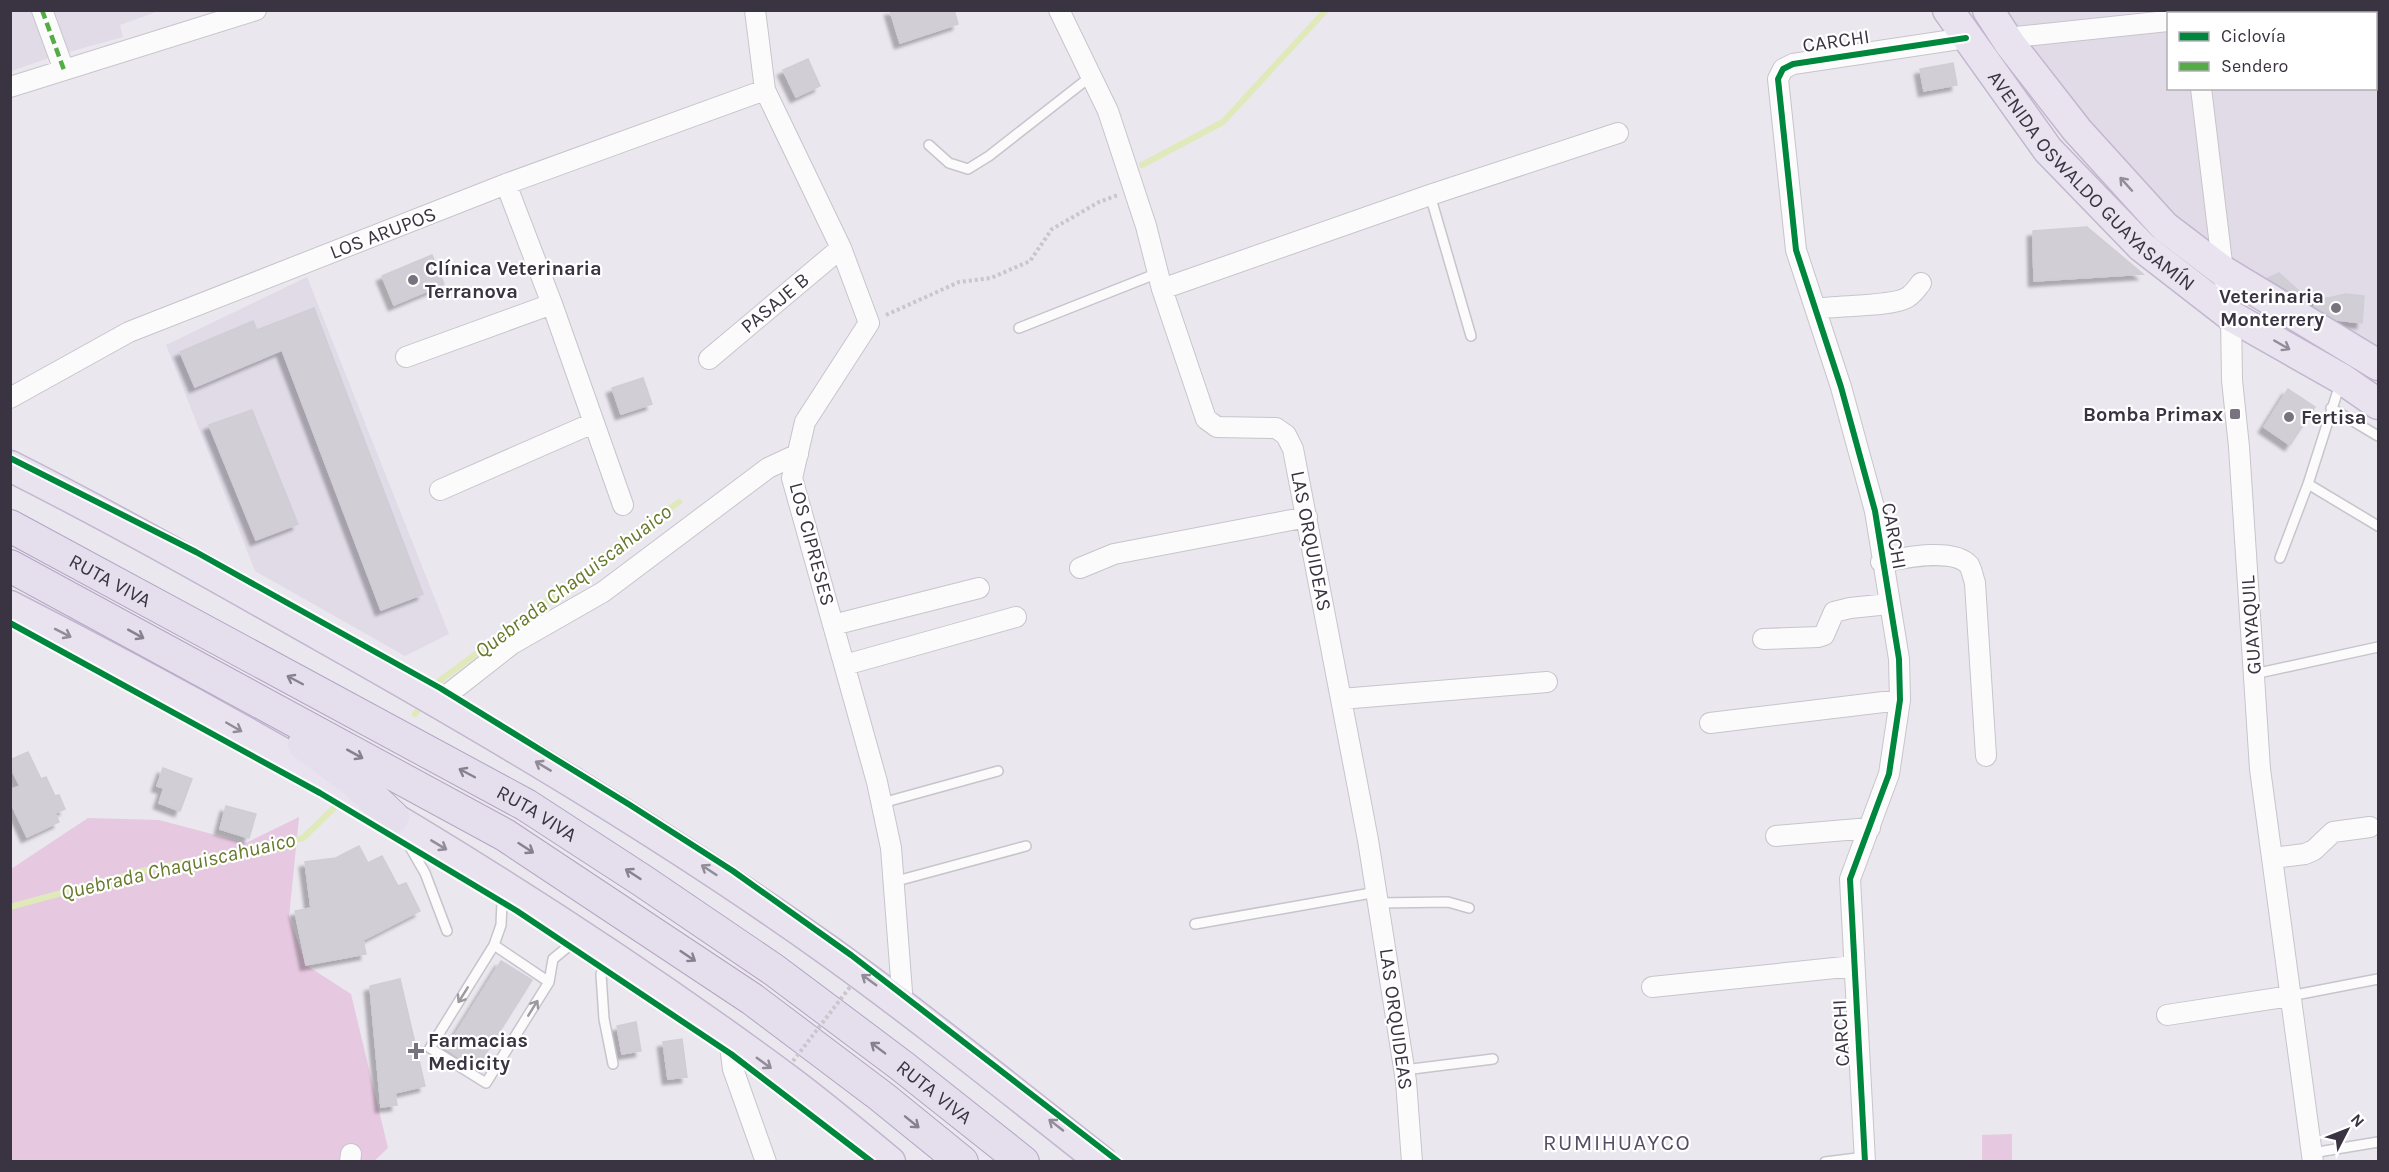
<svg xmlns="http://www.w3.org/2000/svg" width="2389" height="1172" font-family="Karla,sans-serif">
	<defs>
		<filter id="shadow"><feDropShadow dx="-5.5" dy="5.5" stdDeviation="1.5" flood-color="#0004"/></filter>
	</defs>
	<rect width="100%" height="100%" fill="#eae7ee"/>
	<path fill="#e1dbe8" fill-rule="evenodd" d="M156,10V12L120,25L123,37L58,55L11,71L10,11Z
		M1977,11H2378V377L2177,257ZM2168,14H2376V88H2168Z
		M307,277L449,634L405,656L255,571L166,345Z"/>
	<path fill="#e6c8e0" d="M299,817L289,917L306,965L351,994L388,1148L373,1162H11V869L88,818L159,820L246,843Z
		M2012,1134V1161H1982V1135Z"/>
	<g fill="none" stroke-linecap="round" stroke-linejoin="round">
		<path stroke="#dfe9ba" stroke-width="6" d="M1142,165L1223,122L1326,10
			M438,682L555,595L616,546L679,502
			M415,714L418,710
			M10,907L146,870L303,838L336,806"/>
	</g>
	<path fill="#d1ced6" stroke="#d1cdd6" stroke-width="1.5" filter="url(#shadow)" d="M890,10H954L958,24L900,43Z
		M808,59L820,86L796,97L783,70Z
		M1953,63L1957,85L1924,91L1920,69Z
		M2087,227L2143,274L2034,281L2033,231Z
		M432,255L444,284L394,305L382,276Z
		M2279,273L2299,291L2295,295L2268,278Z
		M2346,294L2364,296L2362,323L2337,320L2314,306L2315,297L2328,298Z
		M314,308L423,594L381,610L282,350L195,387L180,352L253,321L257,330Z
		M643,378L652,404L621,414L612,388Z
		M2288,389L2315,407L2290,445L2264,427Z
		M252,410L298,524L256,540L209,425Z
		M28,752L41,779L46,777L55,796L59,795L65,809L55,813L59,822L27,837L10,801V790L20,786L10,766V760Z
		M163,768L192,779L180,811L159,803L164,788L157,786Z
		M226,806L256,814L249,838L220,829Z
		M359,846L368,863L382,856L398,886L406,883L420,911L363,940L366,954L306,965L295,911L311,908L305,862L336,858Z
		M501,961L532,980L476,1069L446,1049Z
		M400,979L425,1086L395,1093L397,1105L381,1107L370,986Z
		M636,1022L641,1051L622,1054L617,1026Z
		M682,1039L687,1077L668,1079L663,1042Z"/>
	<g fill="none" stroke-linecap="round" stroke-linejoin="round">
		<defs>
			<path id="service" d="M929,145L949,163L968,169L989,156L1090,77
				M1430,195L1471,336
				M1019,328L1158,273
				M2331,408L2378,436
				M2308,484L2378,526
				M2280,558L2308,484L2340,384
				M2254,674L2378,647
				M882,803L998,771
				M403,835L425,873L447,931
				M893,882L1026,846
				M499,892L502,902L501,925L494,945L430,1048L486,1083L549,982L553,959L570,945L580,942
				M1379,903L1448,902L1469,908
				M1195,924L1377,892
				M494,945L549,982
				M608,960L601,974L604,1019L613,1064
				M2290,996L2378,979
				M1404,1070L1493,1059
				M2312,1153L2378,1142
				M1825,1162L1865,1157"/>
			<path id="minor" d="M42,10L64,70
				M755,10L765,90L841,248L869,323L805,422L792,478L877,782L891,848L903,1005
				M1059,10L1108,111L1146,226L1162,289L1206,419L1217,427L1276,428L1286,435L1293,449L1368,840L1406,1081L1412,1162
				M2006,38L2168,21
				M10,87L256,10
				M2201,88L2223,271L2231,316L2232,380L2239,447L2260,769L2313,1162
				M506,184L552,304L623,505
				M1162,289L1430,195L1618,133
				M1816,309C1837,305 1894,307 1908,297C1913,294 1917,288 1921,283
				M406,357L552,304
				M709,359L841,248
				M10,398L129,332L506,184L765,90
				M440,490L593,423
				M1881,562C1903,558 1953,547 1969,565C1972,570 1973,577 1975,583L1986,756
				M1080,568L1114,554L1307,517
				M833,625L979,588
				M1763,639L1818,637L1824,635L1834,612L1850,608L1889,604
				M845,665L1016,617
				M1341,699L1547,682
				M438,702L512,644L603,592L768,468L798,454
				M1710,723L1900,700
				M1776,836L1870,828
				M2272,858L2305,854L2314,850L2333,832L2370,827
				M1652,987L1854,966
				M2167,1015L2290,996
				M729,1038L733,1069L766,1162
				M350,1162L351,1154
				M1865,1162L1850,879L1889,774L1900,700L1899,659L1875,511L1841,387L1796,250L1778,79L1783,69L1793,64L1966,38"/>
			<g id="primary">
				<path id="s1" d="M1948,10L2048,150L2142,247L2231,316L2342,379L2378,404"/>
				<path d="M1988,10L2010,44L2077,130L2165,227L2223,271L2378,365"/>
				<path d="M10,466C117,520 221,579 325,638C497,735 668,836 829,951C922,1018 1012,1091 1102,1162"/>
				<path d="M10,606C280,744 544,899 788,1080C823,1106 856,1134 890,1162"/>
			</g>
			<g id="trunk">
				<path id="s2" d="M10,526L526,805L643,881L774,970L902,1066L1023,1162"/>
				<path d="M10,566L505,835L752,999L882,1097L962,1162"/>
				<path d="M304,744L357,783L393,817"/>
			</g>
		</defs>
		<use href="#service" stroke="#c8c4cc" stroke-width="12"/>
		<use href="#minor" stroke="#c8c4cc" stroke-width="22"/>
		<use href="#primary" stroke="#c2b6cf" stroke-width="33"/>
		<use href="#trunk" stroke="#b2a4c4" stroke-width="34"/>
		<path stroke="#c9c6cc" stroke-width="4" stroke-dasharray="3 3" stroke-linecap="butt" d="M886,315L959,282L991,278L1030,261L1052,229L1099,202L1118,195"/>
		<use href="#service" stroke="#fcfbfc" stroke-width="9"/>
		<use href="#minor" stroke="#fcfbfc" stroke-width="20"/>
		<use href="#primary" stroke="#e9e2ef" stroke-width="30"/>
		<use href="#trunk" stroke="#e5deec" stroke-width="32"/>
		<path stroke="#c9c6cc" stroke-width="4" stroke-dasharray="3 3" stroke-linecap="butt" d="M793,1061L850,987"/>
		<path stroke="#55ac46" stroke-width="4.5" stroke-dasharray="9 4.5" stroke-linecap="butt" d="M42,10L64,70"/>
		<defs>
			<path id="cycleway" d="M10,458L196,552L440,688L630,805L733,871L851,955L1119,1162
				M10,623L320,793L517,911L731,1054L872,1162
				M1865,1162L1850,879L1889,774L1900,700L1899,659L1875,511L1841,387L1796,250L1778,79L1783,69L1793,64L1966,38"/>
		</defs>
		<use href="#cycleway" stroke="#fff" stroke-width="10"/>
		<use href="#cycleway" stroke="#00873e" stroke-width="6"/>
	</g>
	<defs><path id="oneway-shaft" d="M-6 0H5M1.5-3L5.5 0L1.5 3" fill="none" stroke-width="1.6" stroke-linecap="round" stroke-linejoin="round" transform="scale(1.5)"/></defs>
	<g stroke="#928b98">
		<use href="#oneway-shaft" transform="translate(2126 184) rotate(-132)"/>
		<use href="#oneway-shaft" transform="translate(2282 345) rotate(30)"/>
		<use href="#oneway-shaft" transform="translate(63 633) rotate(27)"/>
		<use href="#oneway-shaft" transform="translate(234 727) rotate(30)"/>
		<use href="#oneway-shaft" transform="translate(543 766) rotate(-149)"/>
		<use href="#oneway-shaft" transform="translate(439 845) rotate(31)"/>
		<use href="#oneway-shaft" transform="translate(709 870) rotate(-147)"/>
		<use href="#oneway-shaft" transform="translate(869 980) rotate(-144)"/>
		<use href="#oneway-shaft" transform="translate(764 1063) rotate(36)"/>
		<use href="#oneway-shaft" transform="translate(1056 1125) rotate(-142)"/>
	</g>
	<g stroke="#87808e">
		<use href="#oneway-shaft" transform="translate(136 634) rotate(29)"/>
		<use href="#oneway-shaft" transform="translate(295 680) rotate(-152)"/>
		<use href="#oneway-shaft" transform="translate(355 754) rotate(29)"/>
		<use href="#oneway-shaft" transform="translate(467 773) rotate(-152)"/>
		<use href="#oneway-shaft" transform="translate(526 848) rotate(33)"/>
		<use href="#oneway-shaft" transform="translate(633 874) rotate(-147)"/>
		<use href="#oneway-shaft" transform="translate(688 956) rotate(34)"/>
		<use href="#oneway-shaft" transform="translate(878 1048) rotate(-143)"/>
		<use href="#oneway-shaft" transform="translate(912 1122) rotate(39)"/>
	</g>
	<g stroke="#9b989f">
		<use href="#oneway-shaft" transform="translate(463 995) rotate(122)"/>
		<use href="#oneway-shaft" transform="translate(533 1008) rotate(-58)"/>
	</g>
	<g fill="#78737e" stroke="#fff" stroke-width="2">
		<circle cx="413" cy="280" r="6"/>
		<circle cx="2336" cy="308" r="6"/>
		<rect x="2229" y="408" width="12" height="12" rx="3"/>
		<circle cx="2289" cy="417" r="6"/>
		<path d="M413 1042h6v6h6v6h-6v6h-6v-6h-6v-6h6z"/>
	</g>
	<g text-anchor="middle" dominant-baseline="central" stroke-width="4.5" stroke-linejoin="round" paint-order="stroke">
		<g font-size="20" fill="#3a3442" stroke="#fff">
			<text transform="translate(1836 41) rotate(-8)">CARCHI</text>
			<text stroke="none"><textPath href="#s1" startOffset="224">AVENIDA OSWALDO GUAYASAMÍN</textPath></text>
			<text transform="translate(383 233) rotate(-21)">LOS ARUPOS</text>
			<text transform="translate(775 303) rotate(-40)">PASAJE B</text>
			<text transform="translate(1894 536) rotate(80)">CARCHI</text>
			<text transform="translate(1311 541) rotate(79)">LAS ORQUIDEAS</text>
			<text transform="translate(812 544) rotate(75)">LOS CIPRESES</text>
			<text stroke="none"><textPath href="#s2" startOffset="114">RUTA VIVA</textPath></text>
			<text transform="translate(2251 625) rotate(-94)">GUAYAQUIL</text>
			<text stroke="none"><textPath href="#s2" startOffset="600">RUTA VIVA</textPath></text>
			<text transform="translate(1396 1019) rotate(82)">LAS ORQUIDEAS</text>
			<text transform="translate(1841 1033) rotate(-93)">CARCHI</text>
			<text stroke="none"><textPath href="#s2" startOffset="1086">RUTA VIVA</textPath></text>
		</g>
		<g font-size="20" font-weight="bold" fill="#3a3442" stroke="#fff" text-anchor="start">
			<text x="425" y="268">Clínica Veterinaria<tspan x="425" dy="23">Terranova</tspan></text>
			<text x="2324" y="296" text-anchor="end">Veterinaria<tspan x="2324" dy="23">Monterrery</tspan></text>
			<text x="2223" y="414" text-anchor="end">Bomba Primax</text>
			<text x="2301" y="417">Fertisa</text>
			<text x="428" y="1040">Farmacias<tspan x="428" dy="23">Medicity</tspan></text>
		</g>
		<g font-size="21" font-style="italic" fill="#66792b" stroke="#fff">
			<text transform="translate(573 581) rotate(-37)">Quebrada Chaquiscahuaico</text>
			<text transform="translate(178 866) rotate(-13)">Quebrada Chaquiscahuaico</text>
		</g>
		<g font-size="22" letter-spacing="1.5" fill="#564d64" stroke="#fff">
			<text x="1617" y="1143">RUMIHUAYCO</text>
		</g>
	</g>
	<rect width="2389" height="1172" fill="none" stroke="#3a3442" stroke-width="24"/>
	<rect x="2167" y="12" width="210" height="78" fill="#ffffff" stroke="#b0aeb3" stroke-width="1.5"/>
	<rect x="2179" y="32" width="30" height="9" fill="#00873e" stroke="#b0aeb3" stroke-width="1.5"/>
	<text x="2221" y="42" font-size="18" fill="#3a3442">Ciclovía</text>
	<rect x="2179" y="62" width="30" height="9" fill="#55ac46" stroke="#b0aeb3" stroke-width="1.5"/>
	<text x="2221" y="72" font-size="18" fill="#3a3442">Sendero</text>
	<g transform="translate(2347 1130) rotate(48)" stroke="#ffffff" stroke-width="4.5" paint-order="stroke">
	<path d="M0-4.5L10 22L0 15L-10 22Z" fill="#3a3442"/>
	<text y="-9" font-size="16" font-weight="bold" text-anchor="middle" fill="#3a3442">N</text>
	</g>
</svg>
